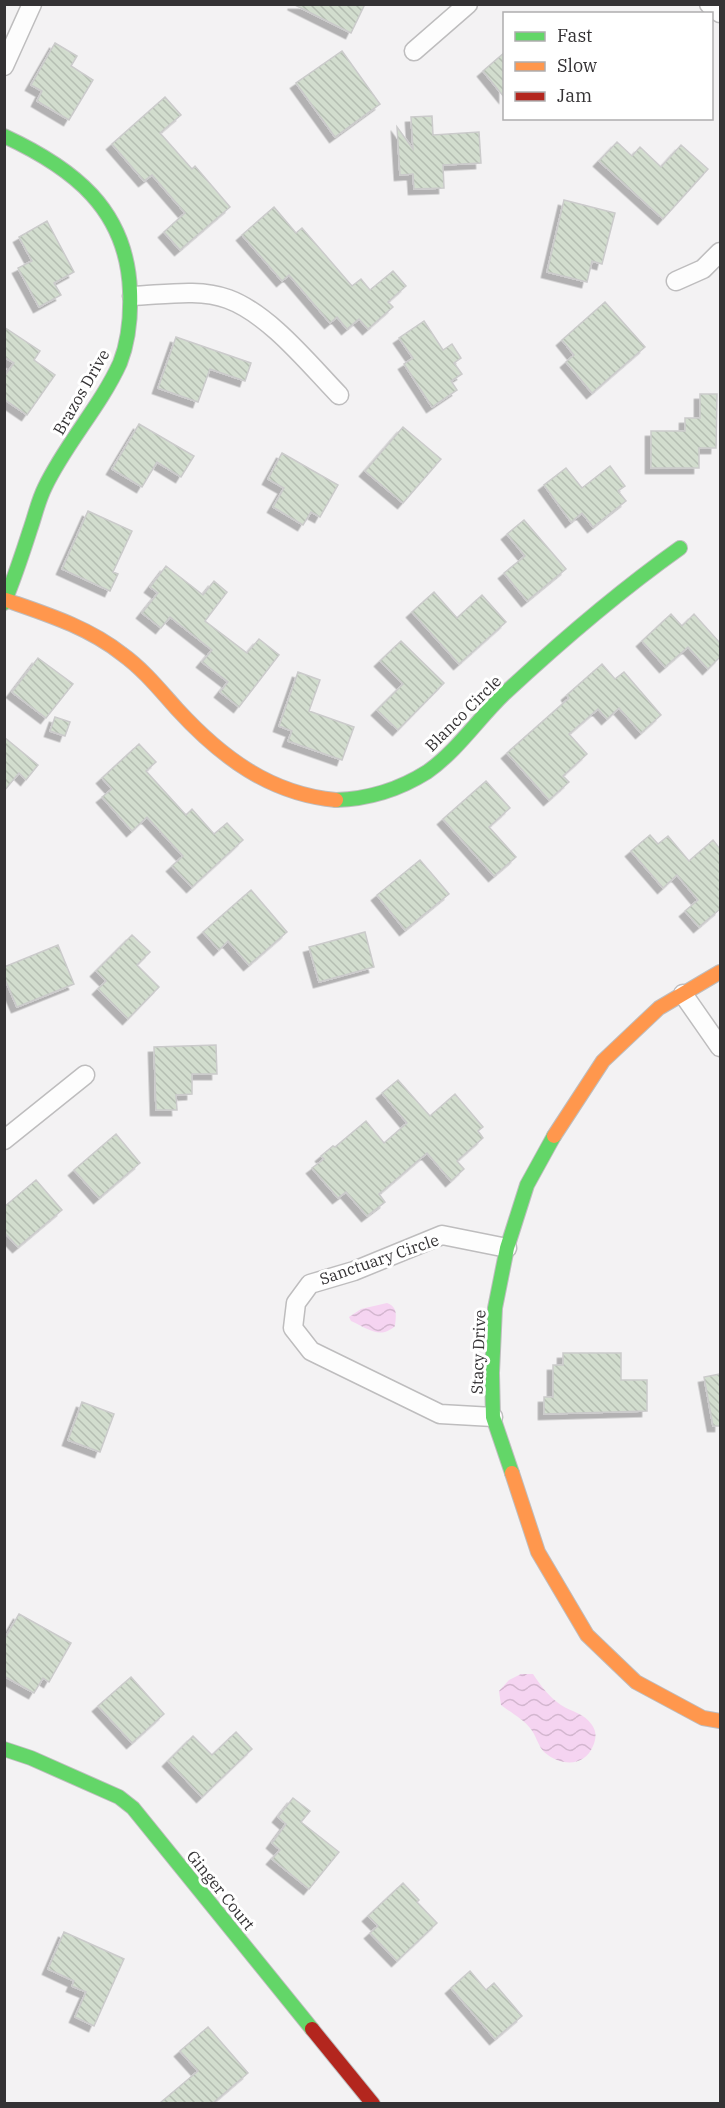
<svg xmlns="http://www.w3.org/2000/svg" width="725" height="2108" font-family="'IBM Plex Serif',serif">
	<defs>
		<pattern id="water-waves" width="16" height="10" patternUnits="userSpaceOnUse" patternTransform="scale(1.5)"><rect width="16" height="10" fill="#f5d4f1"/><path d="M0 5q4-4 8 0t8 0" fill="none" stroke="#d3b6cf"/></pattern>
		<pattern id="building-back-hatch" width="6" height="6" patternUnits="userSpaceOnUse" patternTransform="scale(1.5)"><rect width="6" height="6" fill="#d2ddce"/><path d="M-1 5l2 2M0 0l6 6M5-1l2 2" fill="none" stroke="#b5beb2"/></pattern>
		<filter id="shadow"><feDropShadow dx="-5.5" dy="5.5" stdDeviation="0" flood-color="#0004"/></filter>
	</defs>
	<rect width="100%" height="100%" fill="#f3f2f3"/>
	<path fill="url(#water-waves)" d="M387,1303C398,1307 396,1315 395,1326C380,1340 367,1328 351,1321L349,1317L361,1309Z
		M521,1674H533C541,1686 549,1697 561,1705C572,1712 584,1713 592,1725C597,1732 596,1739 593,1746C584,1768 560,1766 544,1752C538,1746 536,1735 530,1728C523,1719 510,1712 501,1705L499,1691L509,1680Z"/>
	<path fill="url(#building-back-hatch)" stroke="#cbcbcb" stroke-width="1.5" filter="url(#shadow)" d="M293,4H365L351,33Z
		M55,43L77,56L71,66L93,80L69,120L37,101L42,91L31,85Z
		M342,51L380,104L335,137L296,83Z
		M504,53V97L483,71Z
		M165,97L181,115L160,133L192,169L195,166L230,207L180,250L164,232L185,213L152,175L144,181L112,144Z
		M432,116L433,135L479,132L481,163L443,165L444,188L414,189L413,174L400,175L397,127L413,149L411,117Z
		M617,142L632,156L640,147L661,167L681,145L708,169L663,219L599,161Z
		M564,200L615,213L602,264L592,261L587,282L547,272Z
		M274,207L296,233L302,228L352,286L361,279L370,290L393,271L406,286L388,302L393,307L368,329L359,319L347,329L337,317L330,323L289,275L282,281L242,235Z
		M47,221L74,272L54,283L61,295L39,307L18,268L32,261L19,237Z
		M605,302L645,347L592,393L566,362L574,355L562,340Z
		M424,321L443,350L452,344L461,358L454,363L462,374L451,381L457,390L432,407L404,364L413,358L399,338Z
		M4,327L40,351L34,360L55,375L27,415L4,399V377L14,363L4,357Z
		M176,337L251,363L245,381L210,369L198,402L158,388Z
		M700,394H717L716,448H699V468H651V431H685V418H700Z
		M139,424L194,456L181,477L157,462L142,487L112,469Z
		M403,427L441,459L403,503L365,471Z
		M282,453L338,485L320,517L311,512L303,525L273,507L284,488L268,479Z
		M610,466L625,486L618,491L626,501L593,527L582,513L571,522L544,485L566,468L582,488Z
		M88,511L132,531L113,572L118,574L110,591L62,569Z
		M524,520L566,569L527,601L504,573L525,556L507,534Z
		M166,566L203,595L214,581L227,592L205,621L247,653L259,639L279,655L239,707L220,692L228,682L202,662L212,650L170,617L161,628L142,613L158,593L150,587Z
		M434,592L457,618L482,595L506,622L459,664L412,612Z
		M671,614L682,626L694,614L720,643V657L708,669L688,647L665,667L642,641Z
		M401,641L444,683L398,730L377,710L403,684L380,661Z
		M38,658L73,684L46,718L12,692Z
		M602,664L615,679L624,672L661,715L641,733L619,708L607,719L598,709L569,734L587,754L563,776L569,782L549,800L507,753L569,698L567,695Z
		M298,672L320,680L309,711L354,727L342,760L288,741L292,731L279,726Z
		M55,717L70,722L65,736L50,731Z
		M4,737L38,765L26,780L19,773L4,791Z
		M139,744L156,762L146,771L186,815L192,809L214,834L227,823L243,840L192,887L172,866L183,856L147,817L132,831L102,797L112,789L102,778Z
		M486,781L510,808L489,827L516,857L494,876L443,819Z
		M650,835L658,844L668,836L689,861L713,840L720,849V909L699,927L685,911L698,900L677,875L663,888L631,851Z
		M420,860L449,894L405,930L377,895Z
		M251,890L287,932L249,965L228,941L219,950L203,932Z
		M365,932L374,967L319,982L309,947Z
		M132,935L150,952L137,965L159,987L128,1019L98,989L106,981L96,971Z
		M58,945L74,984L17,1007L4,977V967Z
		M216,1045L217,1074H192V1094L176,1095L177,1110H156L154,1047Z
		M398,1080L430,1116L455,1094L483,1127L478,1131L483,1138L457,1161L464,1169L451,1181L427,1153L379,1194L385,1202L367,1216L346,1192L338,1198L312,1168L324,1159L321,1156L333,1146L335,1147L366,1121L384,1143L407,1123L382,1093Z
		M116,1134L140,1163L99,1198L74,1170Z
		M36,1180L62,1210L18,1247L4,1232V1207Z
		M563,1353H621V1380H647V1411L544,1414V1397H553V1365H563Z
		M720,1374V1426H713L704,1377Z
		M82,1402L114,1414L100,1452L68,1440Z
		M19,1614L71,1643L49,1682L43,1678L34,1693L4,1676V1640Z
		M131,1677L164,1714L132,1743L98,1706Z
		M236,1732L252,1749L202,1797L168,1761L193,1736L212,1755Z
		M293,1798L310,1811L301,1822L339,1852L309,1889L272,1859L280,1850L272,1843L286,1824L278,1817Z
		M403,1883L419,1900L417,1902L437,1923L397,1961L370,1933L378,1926L368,1916Z
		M64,1932L124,1959L94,2026L75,2017L86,1992L72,1986L74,1981L48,1969Z
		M470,1971L486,1990L494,1983L522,2016L495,2039L451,1988Z
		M208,2027L248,2073L213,2103H160L198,2071L180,2051Z"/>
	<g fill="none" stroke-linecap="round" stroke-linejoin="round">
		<defs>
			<path id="street" d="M709,4L720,13
				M414,51L468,4
				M4,66L32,4
				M676,281L703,269L720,252
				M132,296C162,295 199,288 228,299C269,314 309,364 339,395
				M683,994L720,1047
				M4,1140L85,1075
				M493,1417L440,1414L311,1351L293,1328L296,1303L310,1284L354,1271L442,1235L507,1248"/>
			<path id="fast" d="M4,136C73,168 127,209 130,291C131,316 129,340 120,363C100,407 66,443 45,487C38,501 35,516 30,530C22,555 14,579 4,603
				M336,800C368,799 400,789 427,772C457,751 478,719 504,694C560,642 618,592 680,548
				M512,1473L493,1417L492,1373L495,1308L507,1248L527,1185L554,1136
				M4,1749L31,1758L119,1797L133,1808L312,2029"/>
			<path id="slow" d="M6,600C46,614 88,627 122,654C143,669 160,690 177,709C221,757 270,794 336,800
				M554,1136L603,1061L659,1008L720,972
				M512,1473L538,1552L587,1635L636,1682L703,1718L720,1721"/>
			<path id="jam" d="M312,2029L373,2104"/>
		</defs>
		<use href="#street" stroke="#bebdbe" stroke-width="21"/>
		<use href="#fast" stroke="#bebdbe" stroke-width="16"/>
		<use href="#slow" stroke="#bebdbe" stroke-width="16"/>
		<use href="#jam" stroke="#bebdbe" stroke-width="16"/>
		<use href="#street" stroke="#fdfdfd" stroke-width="18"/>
		<use href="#fast" stroke="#63d668" stroke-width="14"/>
		<use href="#slow" stroke="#ff974d" stroke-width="14"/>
		<use href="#jam" stroke="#b3261e" stroke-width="14"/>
	</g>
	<g text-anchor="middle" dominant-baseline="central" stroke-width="6" stroke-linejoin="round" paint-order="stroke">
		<g font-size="16" fill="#343234" stroke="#fff">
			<text transform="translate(81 392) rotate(-60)">Brazos Drive</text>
			<text transform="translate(463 713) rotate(-45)">Blanco Circle</text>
			<text transform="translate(379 1259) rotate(-19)">Sanctuary Circle</text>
			<text transform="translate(478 1352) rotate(-88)">Stacy Drive</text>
			<text transform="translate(221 1890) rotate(51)">Ginger Court</text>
		</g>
	</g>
	<rect width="725" height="2108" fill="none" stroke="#343234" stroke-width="12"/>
	<rect x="503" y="12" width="210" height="108" fill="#ffffff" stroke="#aeadae" stroke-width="1.5"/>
	<rect x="515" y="32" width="30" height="9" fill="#63d668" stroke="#aeadae" stroke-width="1.5"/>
	<text x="557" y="42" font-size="18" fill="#343234">Fast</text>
	<rect x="515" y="62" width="30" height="9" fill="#ff974d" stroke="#aeadae" stroke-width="1.5"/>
	<text x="557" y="72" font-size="18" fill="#343234">Slow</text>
	<rect x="515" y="92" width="30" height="9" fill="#b3261e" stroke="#aeadae" stroke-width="1.5"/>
	<text x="557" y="102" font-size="18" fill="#343234">Jam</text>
</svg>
